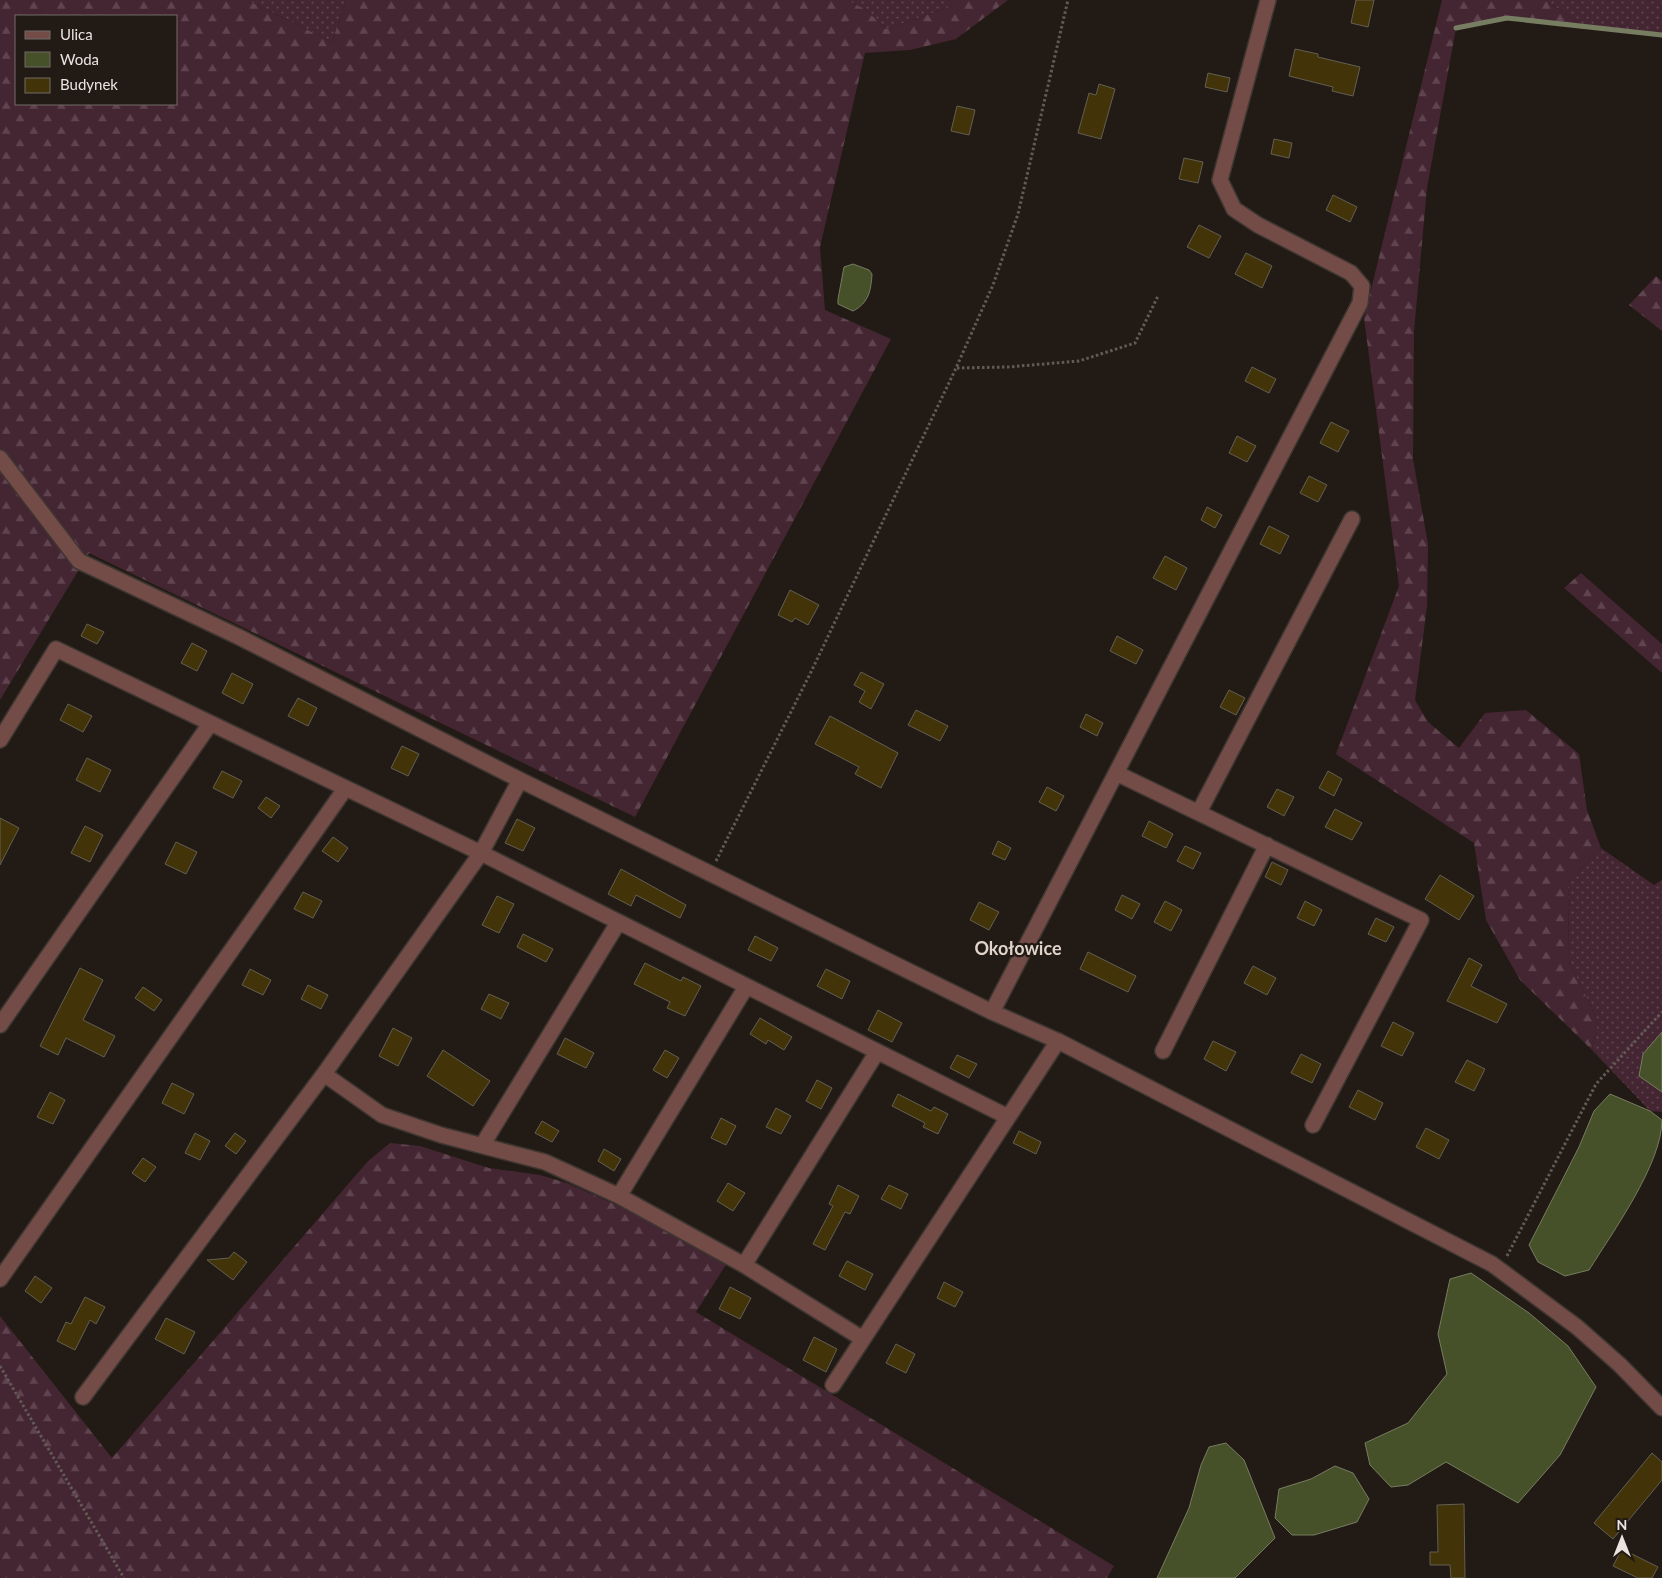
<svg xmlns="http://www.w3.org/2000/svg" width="1662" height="1578" font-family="Lato,sans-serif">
	<defs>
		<pattern id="grass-dots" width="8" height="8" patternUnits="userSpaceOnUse" patternTransform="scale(1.25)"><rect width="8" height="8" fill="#442532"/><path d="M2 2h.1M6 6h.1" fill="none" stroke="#5f444f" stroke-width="1.8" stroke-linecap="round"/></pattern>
		<pattern id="forest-firs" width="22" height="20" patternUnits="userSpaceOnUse" patternTransform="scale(1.25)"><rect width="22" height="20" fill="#442532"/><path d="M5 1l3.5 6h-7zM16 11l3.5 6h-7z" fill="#5f444f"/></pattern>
	</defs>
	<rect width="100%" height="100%" fill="#221a14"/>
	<path fill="url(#grass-dots)" d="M247,0H346L332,42Z
		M846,0H949L953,6L886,29L865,9Z
		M1545,0H1662V35L1584,26Z
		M1601,848L1654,885L1662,880V1112L1650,1111L1592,1050L1598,1021L1569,962L1568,882Z"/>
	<path fill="url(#forest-firs)" fill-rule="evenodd" d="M0,0H247L332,42L346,0H846L865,9L886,29L953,6L949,0H1008L956,39L910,50L865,53L820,247L825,310L891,339L635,817L89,553L0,700ZM16,16H176V104H16Z
		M1442,0H1545L1584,26L1507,18L1456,28L1427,188L1414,331L1413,459L1428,544L1427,606L1415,700L1428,722L1459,748L1485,713L1526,710L1579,754L1587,810L1601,848L1568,882L1569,962L1598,1021L1592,1050L1520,980L1486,920L1474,843L1336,754L1399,586L1364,318Z
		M1656,276L1662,281V331L1629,305Z
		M1581,573L1662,644V673L1564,588Z
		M390,1143L420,1146L489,1168L540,1175L567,1183L639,1215L727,1263L696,1312L1114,1566L1107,1578H0V1316L112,1458L368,1161Z"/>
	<path fill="#46512a" stroke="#777d61" d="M853,264L869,270L872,274C871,290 869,303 853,311L838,304V299L844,267Z
		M1662,1032V1092L1639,1076L1643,1054Z
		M1610,1094L1650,1111L1662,1120C1662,1164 1612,1233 1589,1270L1565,1276L1538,1262L1529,1245L1579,1147L1594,1111Z
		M1471,1273L1529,1313L1568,1346L1596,1387L1560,1455L1518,1503L1446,1462L1408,1485L1391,1487L1370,1465L1365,1443L1408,1423L1447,1374L1438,1334L1450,1279Z
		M1226,1443L1244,1460L1275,1538L1235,1578H1157L1189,1508L1201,1465L1209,1447Z
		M1335,1466L1353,1473L1369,1499L1357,1522L1314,1535H1292L1275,1518L1279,1489L1311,1479Z"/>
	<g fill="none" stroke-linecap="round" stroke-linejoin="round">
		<path stroke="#777d61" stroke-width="5" d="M1456,28L1507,18L1662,35"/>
	</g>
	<path fill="#423408" stroke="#635f54" d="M1356,0H1374L1368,27L1351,23Z
		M1295,49L1318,54V57L1360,67L1353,96L1332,91L1333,87L1289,76Z
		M1208,73L1230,78L1227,92L1205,87Z
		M1099,84L1115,89L1101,139L1078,133L1089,93L1096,95Z
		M957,106L975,110L969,135L951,131Z
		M1274,139L1292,143L1289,158L1271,154Z
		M1184,158L1203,162L1198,183L1179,179Z
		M1333,195L1357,207L1350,222L1326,210Z
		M1199,225L1221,236L1209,258L1187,247Z
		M1246,253L1272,266L1262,288L1235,274Z
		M1252,367L1276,379L1269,393L1245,381Z
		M1331,422L1349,431L1338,452L1320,443Z
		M1237,436L1256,446L1247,462L1229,453Z
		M1309,476L1327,485L1318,502L1300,493Z
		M1207,507L1222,515L1215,528L1201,520Z
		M1269,526L1289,536L1280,554L1260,544Z
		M1165,556L1187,568L1176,590L1153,578Z
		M790,590L819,605L808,625L795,618L792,622L778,615Z
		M87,624L104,632L97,644L81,636Z
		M1117,636L1143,650L1136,664L1110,651Z
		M192,643L207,651L197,671L181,663Z
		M861,672L884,684L871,709L859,702L865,691L854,685Z
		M232,673L253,684L243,704L222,693Z
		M1229,690L1245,698L1236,715L1220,707Z
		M298,698L317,708L308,726L288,716Z
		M68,704L92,716L83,732L60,720Z
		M916,710L948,726L940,741L908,725Z
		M1086,714L1103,723L1097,736L1080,727Z
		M830,716L898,753L881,788L855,774L859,767L815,744Z
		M402,746L419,754L408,776L391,768Z
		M87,758L111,770L100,792L76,780Z
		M222,771L242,781L233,798L213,788Z
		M1328,771L1342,779L1334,796L1319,788Z
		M1047,787L1064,796L1056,811L1039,802Z
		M1277,789L1294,797L1284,816L1267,807Z
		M266,797L280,806L271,818L258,808Z
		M1335,809L1362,823L1352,840L1325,827Z
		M0,818L19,828L0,865Z
		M517,819L535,828L523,851L505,843Z
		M1149,821L1173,834L1166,848L1142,836Z
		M85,826L103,835L90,862L71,853Z
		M333,837L348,848L338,862L322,851Z
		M998,841L1011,848L1005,860L992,854Z
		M176,842L197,852L186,874L165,864Z
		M1185,846L1201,853L1193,869L1177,861Z
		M1272,862L1288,870L1281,885L1265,877Z
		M621,869L686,905L680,918L636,895L631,906L608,894Z
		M1440,875L1474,896L1459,920L1425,899Z
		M303,892L322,901L313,918L294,909Z
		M1122,895L1140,904L1132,919L1115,910Z
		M497,896L514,904L499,933L482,925Z
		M1165,901L1182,910L1171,931L1154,922Z
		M1305,901L1322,910L1314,926L1297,918Z
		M979,902L999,912L989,930L970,920Z
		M1376,918L1394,927L1386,942L1368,934Z
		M523,934L553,949L546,962L517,947Z
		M755,936L778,948L771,961L748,950Z
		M1088,952L1136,976L1128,992L1080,969Z
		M1469,958L1482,965L1471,986L1507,1004L1497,1023L1447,1001Z
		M645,963L681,981L683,977L701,986L685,1016L667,1008L670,1002L634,984Z
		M1253,966L1276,978L1267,995L1244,983Z
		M80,968L103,980L83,1020L115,1036L104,1057L66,1038L58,1055L40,1046Z
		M250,969L271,980L263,995L242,985Z
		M826,969L850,981L842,999L817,986Z
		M308,985L328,995L321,1009L301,999Z
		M143,987L162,1000L154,1011L135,998Z
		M489,994L509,1003L501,1019L481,1009Z
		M878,1010L902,1023L892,1042L868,1030Z
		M760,1018L792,1037L784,1050L768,1040L766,1044L750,1034Z
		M1393,1022L1414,1033L1402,1056L1381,1046Z
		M393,1028L412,1038L398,1066L379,1056Z
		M565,1038L594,1053L586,1068L557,1054Z
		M1213,1041L1236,1052L1226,1071L1204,1059Z
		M443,1050L490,1081L473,1106L427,1076Z
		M665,1050L679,1058L667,1078L653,1070Z
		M1301,1054L1321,1064L1312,1083L1291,1073Z
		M957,1055L977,1064L969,1078L950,1068Z
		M1467,1060L1485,1069L1474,1091L1455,1082Z
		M817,1080L832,1088L821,1109L806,1101Z
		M172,1083L194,1094L184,1114L162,1103Z
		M1358,1090L1383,1103L1375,1120L1349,1107Z
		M50,1092L65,1100L53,1124L37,1117Z
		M898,1094L931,1111L934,1107L948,1114L938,1134L923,1127L925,1123L892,1106Z
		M776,1108L791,1116L781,1134L766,1127Z
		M721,1118L736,1126L726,1145L711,1138Z
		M542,1121L559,1131L552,1142L535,1133Z
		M1426,1128L1449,1140L1439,1159L1416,1147Z
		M1019,1131L1041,1142L1036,1154L1013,1143Z
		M195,1133L210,1141L200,1160L185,1153Z
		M235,1133L246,1141L236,1154L225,1146Z
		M604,1149L621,1159L614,1171L598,1161Z
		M143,1158L156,1167L145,1182L132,1173Z
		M728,1183L745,1193L733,1211L717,1201Z
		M838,1185L859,1196L850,1214L845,1212L825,1250L813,1244L833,1206L829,1204Z
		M889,1185L908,1194L901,1209L881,1199Z
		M234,1252L247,1262L233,1280L207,1260L229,1258Z
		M847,1261L873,1274L865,1290L839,1276Z
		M35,1276L52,1288L41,1303L25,1291Z
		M944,1282L963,1292L955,1307L937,1298Z
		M730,1287L751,1298L740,1319L719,1309Z
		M85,1297L105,1307L96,1324L90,1320L75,1350L57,1341L66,1322L71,1324Z
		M166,1318L195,1332L184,1354L155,1339Z
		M814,1337L837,1349L826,1372L803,1360Z
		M896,1344L915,1354L906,1373L886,1363Z
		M1652,1453L1662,1462V1480L1613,1539L1594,1523Z
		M1464,1504L1465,1578H1451L1450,1565H1430V1552H1438L1437,1505Z
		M1622,1549L1658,1567L1652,1578H1638L1613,1566Z"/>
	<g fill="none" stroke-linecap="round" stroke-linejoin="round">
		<defs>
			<path id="minor" d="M0,458L79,561L239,637L520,780L992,1012L1058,1041L1492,1264L1577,1327L1620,1365L1662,1408
				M0,740L56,649L481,853L1008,1117
				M1116,773L1421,920L1313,1125
				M1199,812L1352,519
				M992,1012L1360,303L1362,286L1351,273L1258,225L1234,209L1220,180L1268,0
				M0,1025L210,724
				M1163,1051L1267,845
				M324,1074L382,1115L441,1135L545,1162L619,1196L744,1265
				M483,1144L618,923
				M619,1196L746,987
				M0,1279L345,789
				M863,1339L744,1265L877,1052
				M833,1385L1058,1041
				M83,1397L324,1074L481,853L520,780"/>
		</defs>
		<use href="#minor" stroke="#3e3631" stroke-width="18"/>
		<path stroke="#625a55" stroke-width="3" stroke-dasharray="2.5 2.5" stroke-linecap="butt" d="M957,368L1008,367L1079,361L1135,343L1158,296
			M716,861L811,672L956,368L993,285L1018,214L1068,0
			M1507,1256L1596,1084L1662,1012
			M0,1366L124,1578"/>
		<use href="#minor" stroke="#734b47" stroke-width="15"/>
	</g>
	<g text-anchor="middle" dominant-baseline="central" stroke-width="4.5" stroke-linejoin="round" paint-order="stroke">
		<g font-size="18" font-weight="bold" fill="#dfd3cb" stroke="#221a14">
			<text x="1018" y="948">Okołowice</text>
		</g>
	</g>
	<rect x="15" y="15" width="162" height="90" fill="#221a14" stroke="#726b66"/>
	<rect x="25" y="31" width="25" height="8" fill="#734b47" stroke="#726b66"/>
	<text x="60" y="40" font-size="15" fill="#eae4e0">Ulica</text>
	<rect x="25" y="52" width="25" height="15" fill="#46512a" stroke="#726b66"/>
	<text x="60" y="65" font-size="15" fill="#eae4e0">Woda</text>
	<rect x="25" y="78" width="25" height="15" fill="#423408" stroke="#726b66"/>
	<text x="60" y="90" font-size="15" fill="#eae4e0">Budynek</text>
	<g transform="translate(1622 1538)" stroke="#221a14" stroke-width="4" paint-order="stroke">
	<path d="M0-4L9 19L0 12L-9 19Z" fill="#eae4e0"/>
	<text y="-8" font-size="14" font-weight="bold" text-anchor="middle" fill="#eae4e0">N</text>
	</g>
</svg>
